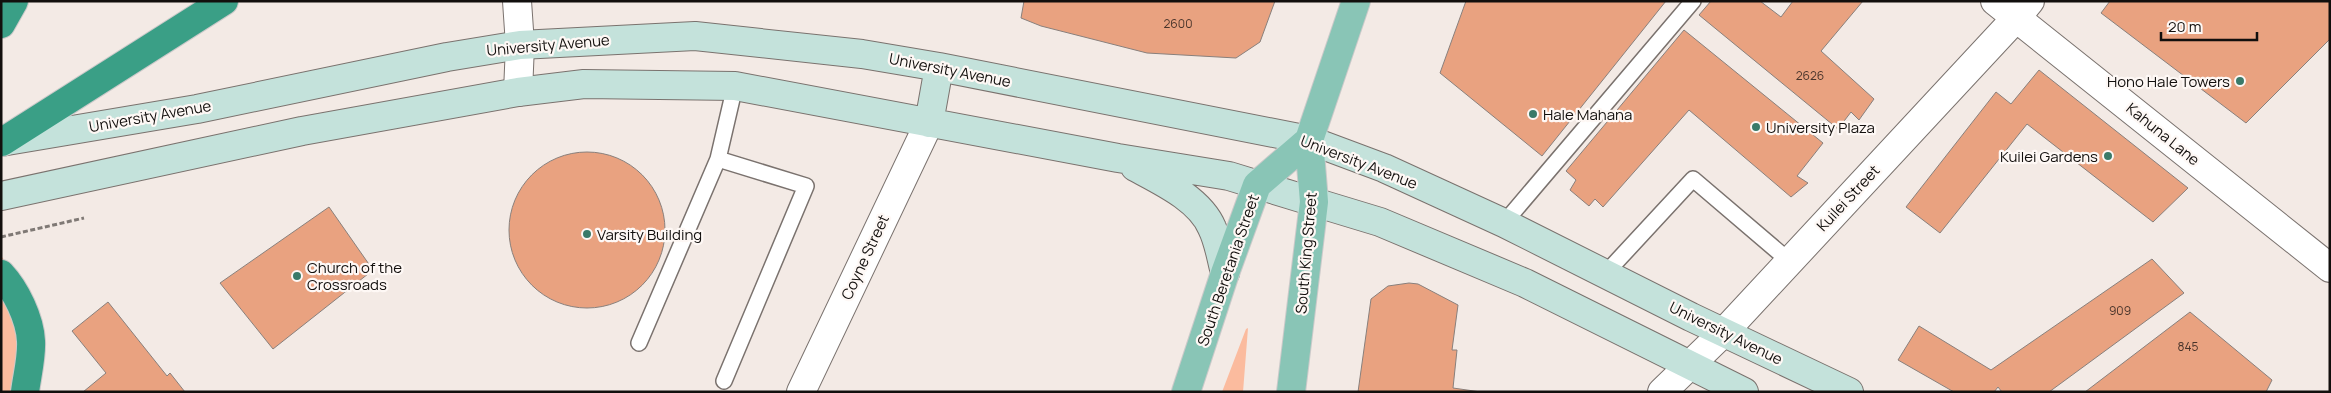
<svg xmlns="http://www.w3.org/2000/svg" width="2331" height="393" font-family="Manrope,sans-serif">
	<rect width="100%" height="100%" fill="#f3eae5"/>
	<path fill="#fbbb9e" d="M1,256L20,278L21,392H1Z
		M1248,328L1243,392H1222L1246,329Z"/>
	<path fill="#e9a280" stroke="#89807c" d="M1024,1H1275L1260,42L1236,58L1147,53L1041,26L1021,18Z
		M1466,1H1666L1542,156L1440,73Z
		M1711,1H1760L1781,17L1793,1H1863L1821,51L1874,99L1859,120L1851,112L1838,129L1699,15Z
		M2110,1H2330V39L2246,123L2101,13Z
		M1684,30L1823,143L1797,176L1808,183L1791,197L1689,110L1603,207L1595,199L1589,206L1570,190L1576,180L1566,171Z
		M2039,70L2188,188L2153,222L2027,124L1940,233L1906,207L1996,92L2011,104Z
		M509 230a78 78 0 1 1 156 0a78 78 0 1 1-156 0Z
		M329,207L373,270L273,349L220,283Z
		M2152,259L2184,293L2049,392H2002L1998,387L1994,392H1954L1898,360L1919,326L1991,370Z
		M1409,283L1418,284L1458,305L1452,350H1457L1453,388L1481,392H1358L1371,299L1388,286Z
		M108,302L167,376L170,373L185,392H83L106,373L72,331Z
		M2190,312L2272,380L2266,392H2085Z"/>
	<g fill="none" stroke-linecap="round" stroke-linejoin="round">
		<defs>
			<path id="lane" d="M1504,223L1693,1
				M1605,274L1693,179L1788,260
				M639,343L718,159
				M724,381L806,186L718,159L735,86"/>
			<path id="street" d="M517,1L520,45L518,92
				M1995,1L2330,268
				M801,392L929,123
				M1662,392L1724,332L2017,17L2030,1"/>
			<path id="secondary" d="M929,123L939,67
				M1,142L197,109L447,57L520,45L695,36L862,54L939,67L1309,140L1384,168L1504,223L1691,317L1849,392
				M1135,167C1161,181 1200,199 1212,228C1219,242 1221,258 1225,273
				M1,196L302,131L518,92L584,84L735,86L1118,158L1229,176L1314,202L1380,222L1525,283L1744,392"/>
			<path id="primary" d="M1186,392L1225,273L1257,185L1309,140
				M1291,392L1314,202L1309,140L1356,1"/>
			<path id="highway" d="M1,24L14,1
				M2,142L224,1
				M1,274C16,290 30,319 31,341C32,357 27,376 25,392"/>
		</defs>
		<use href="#lane" stroke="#7a726e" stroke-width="18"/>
		<use href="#street" stroke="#7a726e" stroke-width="30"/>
		<use href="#secondary" stroke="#7a726e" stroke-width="30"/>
		<use href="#primary" stroke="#cbcaca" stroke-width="30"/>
		<use href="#highway" stroke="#cbcaca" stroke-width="30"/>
		<path stroke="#7f7975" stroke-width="3" stroke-dasharray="5 2.5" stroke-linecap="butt" d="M1,237L84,218"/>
		<use href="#lane" stroke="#fff" stroke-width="15"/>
		<use href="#street" stroke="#fff" stroke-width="28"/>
		<use href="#secondary" stroke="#c4e2db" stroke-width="28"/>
		<use href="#primary" stroke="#89c5b6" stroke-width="28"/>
		<use href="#highway" stroke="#3a9f86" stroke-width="28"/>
	</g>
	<g fill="#3a7a69" stroke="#fef8f5" stroke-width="2">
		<circle cx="2240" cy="81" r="5"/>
		<circle cx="1533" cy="114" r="5"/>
		<circle cx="1756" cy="127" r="5"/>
		<circle cx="2108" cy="156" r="5"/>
		<circle cx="587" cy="234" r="5"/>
		<circle cx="297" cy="276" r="5"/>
	</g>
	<g text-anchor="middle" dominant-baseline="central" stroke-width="4.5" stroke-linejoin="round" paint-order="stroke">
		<g font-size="12" fill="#48342a">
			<text x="1178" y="23">2600</text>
			<text x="1810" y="75">2626</text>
			<text x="2120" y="310">909</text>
			<text x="2188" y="346">845</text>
		</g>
		<g font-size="15" fill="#120f0d" stroke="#fef8f5">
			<text transform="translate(548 45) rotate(-5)">University Avenue</text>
			<text transform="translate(950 70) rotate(11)">University Avenue</text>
			<text transform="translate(150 116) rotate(-10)">University Avenue</text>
			<text transform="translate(2163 134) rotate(39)">Kahuna Lane</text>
			<text transform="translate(1359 162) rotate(21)">University Avenue</text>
			<text transform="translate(1848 198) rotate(-47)">Kuilei Street</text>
			<text transform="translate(1306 253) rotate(-85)">South King Street</text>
			<text transform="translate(865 257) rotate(-65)">Coyne Street</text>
			<text transform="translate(1228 270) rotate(-71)">South Beretania Street</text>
			<text transform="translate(1726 333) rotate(26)">University Avenue</text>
		</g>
		<g font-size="15" fill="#120f0d" stroke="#fef8f5" text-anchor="start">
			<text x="2230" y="81" text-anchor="end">Hono Hale Towers</text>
			<text x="1543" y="114">Hale Mahana</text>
			<text x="1766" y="127">University Plaza</text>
			<text x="2098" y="156" text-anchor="end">Kuilei Gardens</text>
			<text x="597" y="234">Varsity Building</text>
			<text x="307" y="267">Church of the<tspan x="307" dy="17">Crossroads</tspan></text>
		</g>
	</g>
	<rect width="2331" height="393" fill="none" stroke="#120f0d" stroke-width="5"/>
	<path d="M2161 32v8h96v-8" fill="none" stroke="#120f0d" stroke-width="2.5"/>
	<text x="2168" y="32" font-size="15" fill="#120f0d" stroke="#fef8f5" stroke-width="4" paint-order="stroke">20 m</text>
</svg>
